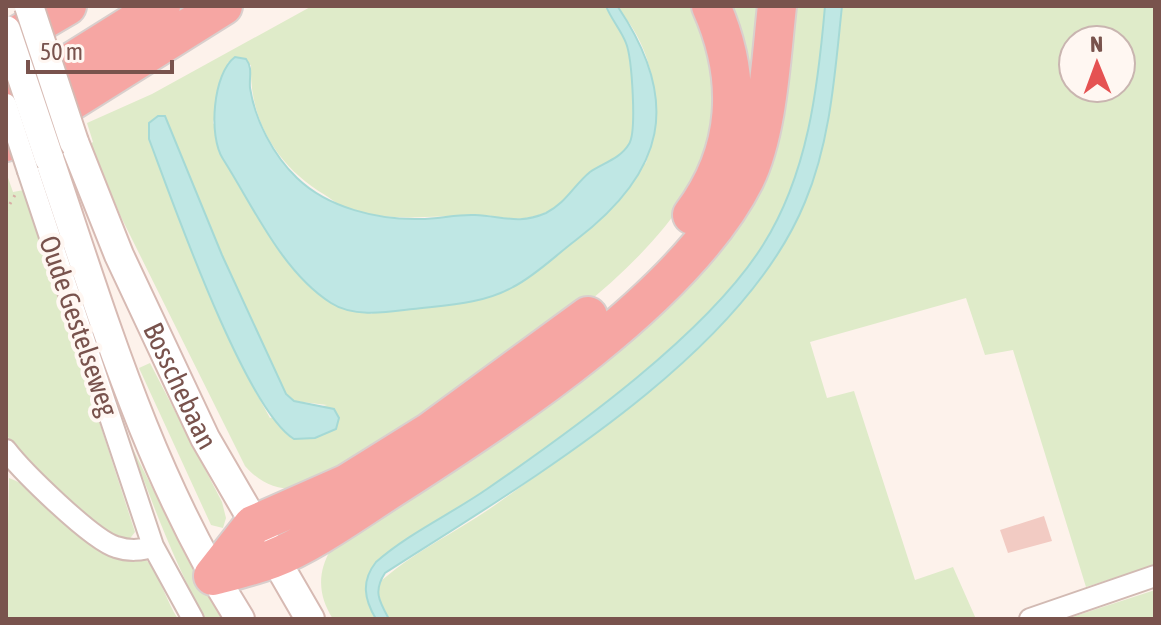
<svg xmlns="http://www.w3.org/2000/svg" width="1161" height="625" font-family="'Asap Condensed',sans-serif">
	<rect width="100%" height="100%" fill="#fdf2eb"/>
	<path fill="#dfebc9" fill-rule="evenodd" d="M312,6H606C611,20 621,30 626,43C632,60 636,122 631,140C626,158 602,162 589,173C574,186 565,205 544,213C513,225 501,214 473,215C432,216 391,222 351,210C342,208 333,200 325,195C278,167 249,121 251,65L228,62L213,123L371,314L646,163C662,107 657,52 616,6H693C708,48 723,91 713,136C679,282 422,416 300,489C277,490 261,484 245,466L121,217L90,144L93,142L87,123L152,94ZM165,117L222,255L286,394L294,401L327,405L270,418L248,378L184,232Z
		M720,6H770L749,130Z
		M793,6H825C818,87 808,174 763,245C708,333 574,429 487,489C451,514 409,533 376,562C362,580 364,600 376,619H333C318,596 317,573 331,549L694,275Z
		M842,6H1155V565L1086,587L1013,350L985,355L966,298L810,342L827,398L854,391L915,580L953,567L976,619H389L377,597L378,584C413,551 458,532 498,503C608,425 752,331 805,202C831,141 835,71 842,6ZM1073,40H1121V88H1073Z
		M6,172L13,192L24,190L135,532L128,541L87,520L6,435Z
		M150,363L222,502L226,518L223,528L211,525L139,368Z
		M130,443L197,578L225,619H205C174,562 152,503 130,443Z
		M9,478C39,488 59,522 86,540C104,552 136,545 149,563C161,580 167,602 178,619H6Z
		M1155,590V619H1066Z"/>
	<path fill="#bfe7e4" stroke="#a5d9d5" stroke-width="2" d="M606,6L618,7C682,102 665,172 576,240C556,255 535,276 513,287C483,304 447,305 413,309C388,312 354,318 331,303C282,272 253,206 223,159C208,136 213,73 235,57L246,59C253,68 249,77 250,88C255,120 273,155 297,178C328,208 378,220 420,219C439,219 457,214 475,215C502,216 518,225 546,213C566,203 574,185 590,172C603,163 620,159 629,144C637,132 632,58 626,43C621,30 611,19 606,6Z
		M825,6H842C835,71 831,140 805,202C741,359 523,484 385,573C373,591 379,601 389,619H376C364,599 361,581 376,562C409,533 451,514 487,489C574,429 708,333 763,245C808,174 818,87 825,6Z
		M158,116H165L222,255L286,394L294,401L334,409L339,418L336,429L315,438L294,439C245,409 172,200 149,139V123Z"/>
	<path fill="#f2cbc3" d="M1044,516L1052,541L1008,553L1000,530Z"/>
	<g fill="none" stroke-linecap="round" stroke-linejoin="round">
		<defs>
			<path id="minor" d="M28,171L153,546L193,619
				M6,450C22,471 92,540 116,547C128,551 142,551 153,546
				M1030,619L1155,576"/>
			<g id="secondary">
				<path id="s1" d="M74,142L119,255L205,438L310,619"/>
				<path d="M49,158C104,320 148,473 240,619"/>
			</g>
			<path id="motorway" d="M6,42L67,6
				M22,93L161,6
				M6,142L223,6
				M692,215C740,151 743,78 711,6
				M213,576C232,571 253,566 272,559C313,543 359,509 397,485C507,414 686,297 745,179C768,132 771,58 777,6
				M213,576L253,525L346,484L431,431L588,316"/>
		</defs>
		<use href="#minor" stroke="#d2bab3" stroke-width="24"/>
		<use href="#secondary" stroke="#d7bab3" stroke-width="32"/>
		<use href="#motorway" stroke="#d9cfcd" stroke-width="42"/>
		<path stroke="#d8ada5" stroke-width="3" stroke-dasharray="2 6" stroke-linecap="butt" d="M6,211L15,195"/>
		<use href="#minor" stroke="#fff" stroke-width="20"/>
		<use href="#secondary" stroke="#fff" stroke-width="28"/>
		<use href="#motorway" stroke="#f6a6a3" stroke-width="38"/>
		<defs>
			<path id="minor-bridge" d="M6,104L28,171"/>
			<path id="secondary-bridge" d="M29,6L74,142
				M6,30L49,158"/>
		</defs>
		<use href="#minor-bridge" stroke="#d2bab3" stroke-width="24" stroke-linecap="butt"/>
		<use href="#secondary-bridge" stroke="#d7bab3" stroke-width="32" stroke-linecap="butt"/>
		<use href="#minor-bridge" stroke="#fff" stroke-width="20"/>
		<use href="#secondary-bridge" stroke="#fff" stroke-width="28"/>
	</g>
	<g text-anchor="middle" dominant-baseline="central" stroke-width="8" stroke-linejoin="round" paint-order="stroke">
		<g font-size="28" fill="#79534d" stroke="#fff7f2">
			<text transform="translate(79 326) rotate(71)">Oude Gestelseweg</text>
			<text stroke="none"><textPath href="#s1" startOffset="266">Bosschebaan</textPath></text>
		</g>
	</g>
	<rect width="1161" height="625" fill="none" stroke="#79534d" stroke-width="16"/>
	<g transform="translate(1097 64) rotate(359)"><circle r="38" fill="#fff7f2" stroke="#c9b5b0" stroke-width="2"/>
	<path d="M0-6L14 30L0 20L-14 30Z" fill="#e55252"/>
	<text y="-12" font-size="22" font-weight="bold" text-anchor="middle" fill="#79534d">N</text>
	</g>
	<path d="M28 60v12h144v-12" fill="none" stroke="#79534d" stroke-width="4"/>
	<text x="40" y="60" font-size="24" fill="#79534d" stroke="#fff7f2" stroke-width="6" paint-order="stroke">50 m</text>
</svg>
